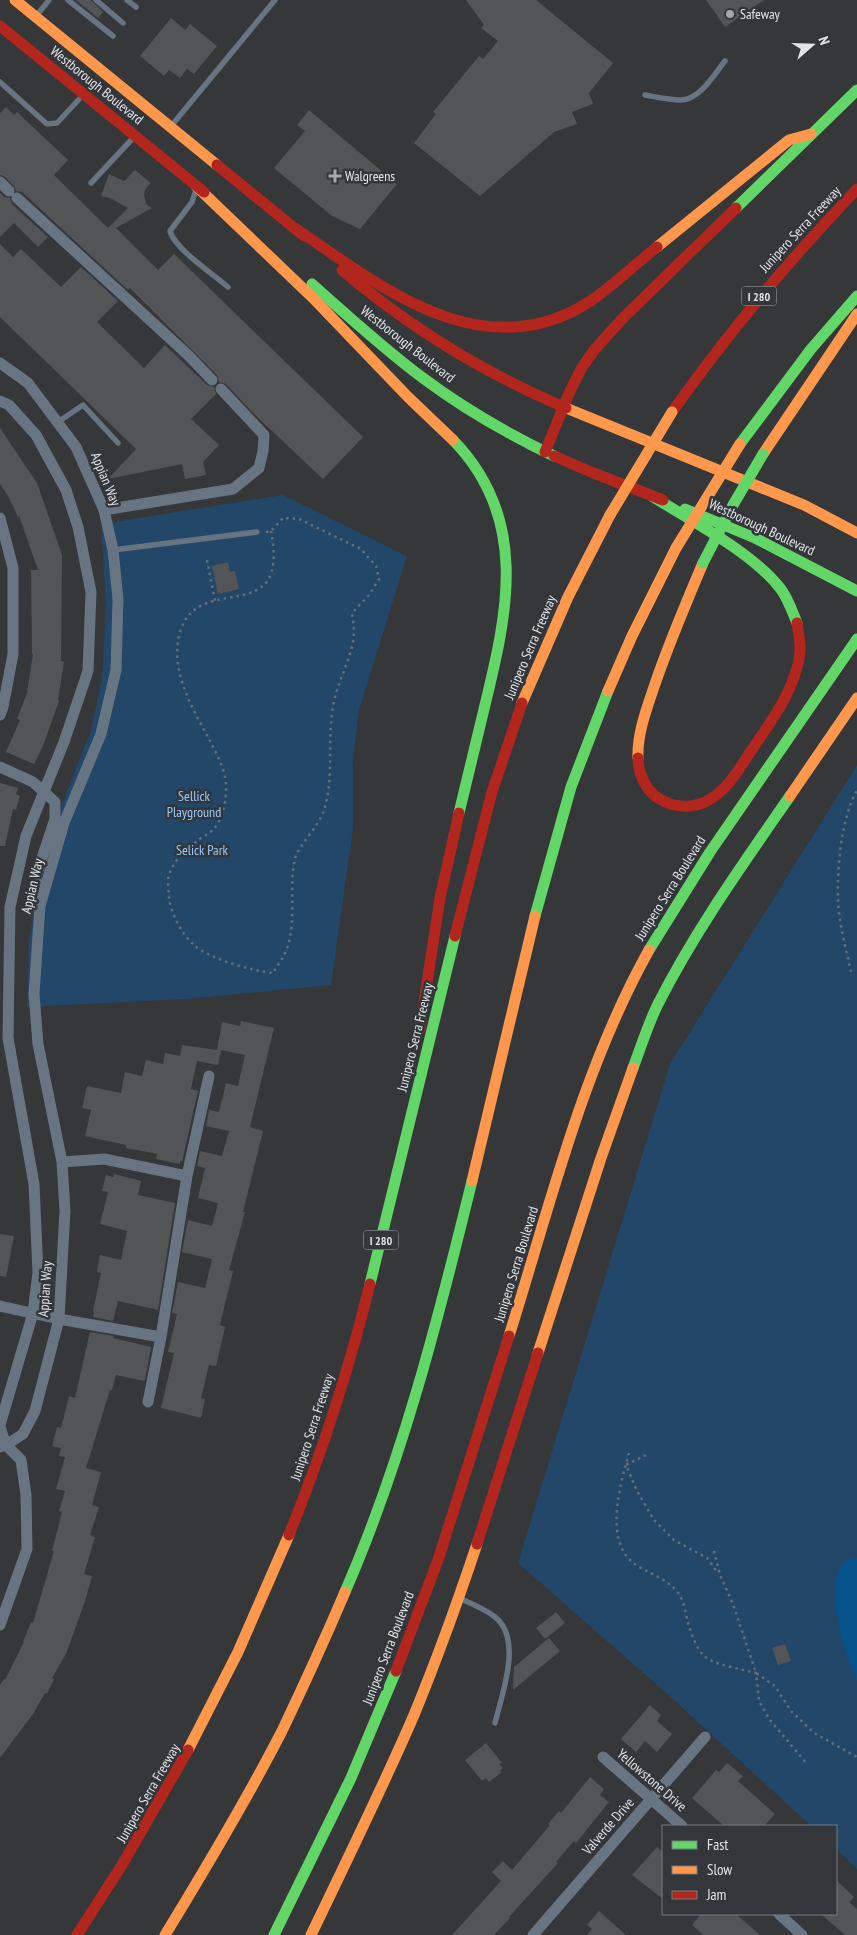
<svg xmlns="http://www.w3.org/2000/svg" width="857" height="1935" font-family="'PT Sans Narrow',sans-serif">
	<rect width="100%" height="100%" fill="#353739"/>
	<path fill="#224769" d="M283,495L407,556L359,710L353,761V829L331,985L186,999L27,1007L29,942L35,900L43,864L53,828L91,730L102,680L106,604L101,524Z
		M857,765V1869L836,1849V1826H811L664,1691L518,1563L670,1064Z"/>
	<path fill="#06528a" d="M852,1558H857V1681C846,1657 816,1570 852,1558Z"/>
	<path fill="#525456" d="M76,0H91L103,12L98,18Z
		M466,0H536L613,63L589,93L593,104L572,112L577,124L554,132L480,196L414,143L436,114L433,112L479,56L483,59L498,41L481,28L484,25Z
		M706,0H764L725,27Z
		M171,18L185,30L190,24L217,46L194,74L187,69L180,78L169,70L164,76L140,56Z
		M6,107L14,115L17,112L68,160L54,175L108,228L128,208L110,198L101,196L109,174L124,181L135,170L151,183L146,188L144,194L146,204L152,208L116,228L158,270L174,254L363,437L323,479L252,412L226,384L219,382L217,375L130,288L128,290L22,192L16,191L14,186L5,177L0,175V113Z
		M309,110L397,184L360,229L332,216L274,168L305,131L297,125Z
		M0,193L4,197L10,198L12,204L48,237L38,247L14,223L0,237Z
		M0,244L13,257L21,249L61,287L81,267L118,301L97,322L144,368L165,345L207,385L214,387L216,394L191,419L219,445L203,462L206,475L185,479L182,464L108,479L136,449L0,317Z
		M0,428L37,483L62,555L61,661L64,662L58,700L59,701L43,746L34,764L6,752L20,720L17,719L27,693L33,654H32L31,570H38L19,516L18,517L8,496L0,484Z
		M228,562L230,572L235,571L239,589L218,594L212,566Z
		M0,783L18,788L16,794L20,796L16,810L13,809L5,846H0Z
		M241,1021L274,1028L250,1127L263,1131L243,1212H245L229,1270L233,1271L220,1325L225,1327L216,1366L209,1365L201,1398L205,1399L201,1418L161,1408L174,1353L168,1352L177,1314L172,1313L178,1282L205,1288L212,1259L182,1252L188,1220L212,1226L218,1203L198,1198L205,1168L197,1166L200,1151L222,1156L229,1131L206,1126L209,1110L219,1112L226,1083L238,1086L245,1055L221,1050L218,1065L197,1061L191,1089L198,1091L182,1162L180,1161V1164L156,1159L157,1154L126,1148V1145L85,1136L91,1110L82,1108L87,1086L121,1093L125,1072L142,1076L146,1060L163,1064L165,1053L180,1056L182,1045L217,1050L222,1022L240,1026Z
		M114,1174L141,1181L138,1195L175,1203L158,1310L118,1301L113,1321L93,1317L94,1312L93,1311L101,1273L97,1272L100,1255L121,1260L127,1231L100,1224L108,1192L102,1191L106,1175L113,1177Z
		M0,1234L14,1236L6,1277L0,1276Z
		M90,1332L114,1336L113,1338L151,1347L145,1380L144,1381L116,1375L112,1390H110L86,1468L101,1472L92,1505L99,1507L90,1535L95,1537L84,1574L92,1576L85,1601L66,1654L52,1678L54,1679L47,1694L45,1693L33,1714L0,1758V1685L4,1679L5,1680L24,1642H23L31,1622L33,1623L54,1551H52L62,1512L59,1511L65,1491L56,1489L65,1457L59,1456L61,1448L52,1446L57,1427L61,1428L69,1396L75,1398Z
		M556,1612L565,1623L545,1639L536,1628Z
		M549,1638L560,1651L513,1690L514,1667Z
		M785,1644L791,1661L778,1665L772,1648Z
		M650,1705L661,1715L657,1721L672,1734L657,1752L645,1741L636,1752L621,1739Z
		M486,1743L502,1763L499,1764L503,1768L500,1771L502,1772L489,1782L486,1778L482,1781L465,1760Z
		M727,1763L743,1776L738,1781L775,1814L764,1826H724L692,1798L716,1770L719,1772Z
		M590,1777L604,1789L600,1795L609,1802L576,1843L574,1841L556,1862L558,1863L509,1917L510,1918L494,1935H452L501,1881L492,1872L503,1861L512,1870L550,1825L548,1824L559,1811L561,1813Z
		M657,1847L663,1852V1899L632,1875Z
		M836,1880L854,1897L849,1902L857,1909V1935H845L821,1914H836Z
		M599,1911L626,1935H587L592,1929L587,1925Z
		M701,1914H736L760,1935H703L692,1925Z"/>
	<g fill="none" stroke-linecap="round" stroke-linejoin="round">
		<path stroke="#656e76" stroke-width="2.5" stroke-dasharray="2.5 4" stroke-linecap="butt" d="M266,532L271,531L283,518L299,519L361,549L376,566L379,579L369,595L352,613C353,620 354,626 354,632C353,656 339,678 334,701C326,738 335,775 324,810C319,827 299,844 295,859C288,888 298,926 285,953C282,960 277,966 273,973C253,971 208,959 193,944C181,933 171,913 169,898C169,891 167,881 169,875C174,860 185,850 197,841C202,837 208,834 213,830C223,819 227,799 226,784C225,768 216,753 209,739C191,706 168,667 181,629C202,571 290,630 271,531
			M207,560L215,601
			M851,972C846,949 839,924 838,900C837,867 841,819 857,790
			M629,1453C621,1482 604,1538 632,1562C646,1573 668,1578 679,1594C684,1602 686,1614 688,1623C692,1635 697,1652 708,1659C718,1665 744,1670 756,1673L759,1701L770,1720L807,1764
			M646,1455L626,1465L637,1491L654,1520L674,1540L707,1558L718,1573
			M714,1551L720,1575L733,1604L756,1673L775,1686L791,1711L814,1733L857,1757"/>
		<path stroke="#677481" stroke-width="5.5" d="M68,0L113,36
			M96,0L123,23
			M127,0L136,7
			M37,15L49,0
			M0,82L47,124L57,123L82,96
			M645,95C656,97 669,100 681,100C700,99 714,75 725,61
			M172,125L275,0
			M91,183L134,137
			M195,193L192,202L170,231C174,248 213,274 228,287
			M58,422L83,405L118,443
			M113,550L257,532
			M461,1599C472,1604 485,1609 495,1617C523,1639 502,1694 495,1723"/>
		<path stroke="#677481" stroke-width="11" d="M0,182L9,191
			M17,198L188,355L212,380
			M0,363L28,383L76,447L104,510L113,550L118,599L116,670L101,734L64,823L40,906L34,994L38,1044L62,1162L65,1211L59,1319L35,1411L23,1434L6,1445L0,1447
			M0,401L9,405L36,435L66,490L78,527L91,592L88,671L64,742L26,836L10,907L8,1038L34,1184L38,1273L33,1313L0,1425
			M104,510L233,489L259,468L263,451L264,435L221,389
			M0,518L13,568V654L3,707L0,715
			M0,767L33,782L55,802V819L36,876V886L43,895
			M62,1162L104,1159L187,1176
			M0,1306L59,1319L161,1337
			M148,1402L161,1337L187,1176L209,1076
			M0,1427L6,1445L21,1460L26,1495L27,1549L0,1625
			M603,1757L682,1826
			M779,1914L802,1935
			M533,1935L705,1737"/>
		<path stroke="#63d668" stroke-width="11" d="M736,208L857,90
			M312,284C348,316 384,349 423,378C463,408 508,434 554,456
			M453,440C529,518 508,611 485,705C476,741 468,777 459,813
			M740,444L811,349L857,296
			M652,496C691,521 752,552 780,588C788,598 792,611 797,623
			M685,509L755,538L857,591
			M535,916L571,787L608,691
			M649,950L710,852L857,639
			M633,1068C641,1047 648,1024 658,1004C695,931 743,864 790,796
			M370,1284L455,936
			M345,1592C402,1461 438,1320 472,1181
			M274,1935L351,1778L396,1671"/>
		<path stroke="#ff974d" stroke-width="11" d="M15,0L217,165
			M196,186L313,298L408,397L453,440
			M657,247L789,140L811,134
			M566,408L804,505L857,533
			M763,454L857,314
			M608,691L632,636L676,548
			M522,703L568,597L610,515
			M638,758C637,733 647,708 655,684C669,643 686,603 703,563
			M790,796L857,698
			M472,1181L535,916
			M509,1336C550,1206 582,1070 649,950
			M538,1353L601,1158L633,1068
			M188,1750L238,1652L289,1535
			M165,1935C206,1868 246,1801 282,1731C304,1685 325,1639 345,1592
			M311,1935C346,1862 382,1789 414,1715C437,1659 458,1601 477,1544"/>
		<path stroke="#b3261e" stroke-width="11" d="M0,26L204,192
			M217,165L304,236
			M295,228C381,287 483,370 589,302C612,287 635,264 657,247
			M342,270C410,328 484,373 566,408
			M672,412C728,333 790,259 857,189
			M545,452L570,391L581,369L595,349L623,318L736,208
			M554,456L591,472L663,500
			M638,758C638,773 645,789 658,798C673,808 693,809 709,800C728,789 739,769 751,751C769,724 790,697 798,664C802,650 799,636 797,623
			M455,936L492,792L522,703
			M420,1029L440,898L459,813
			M289,1535C322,1453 349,1369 370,1284
			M477,1544L538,1353
			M396,1671L438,1560L509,1336
			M77,1935L122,1865L188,1750"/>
		<path stroke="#63d668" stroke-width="11" d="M703,563L733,505L763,454"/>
		<path stroke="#ff974d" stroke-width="11" d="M610,515L672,412
			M676,548L740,444"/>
	</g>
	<g fill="#a5a7aa" stroke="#33373b" stroke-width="2">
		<circle cx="730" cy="14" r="5"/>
		<path d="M332.5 168.5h5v5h5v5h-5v5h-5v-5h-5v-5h5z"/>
	</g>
	<g text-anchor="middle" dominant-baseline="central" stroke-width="5" stroke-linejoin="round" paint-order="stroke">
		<g fill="#33373b" stroke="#aeb0b3" stroke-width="1">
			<rect x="741.5" y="286.5" width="35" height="19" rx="4"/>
			<rect x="363.5" y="1230.5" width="35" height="19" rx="4"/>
		</g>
		<g font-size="12" font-weight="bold" fill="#e2e4e7">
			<text x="759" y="296">I 280</text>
			<text x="381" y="1240">I 280</text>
		</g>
		<g font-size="14" fill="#e2e4e7" stroke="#33373b" text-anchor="start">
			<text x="740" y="14">Safeway</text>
			<text x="345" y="176">Walgreens</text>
		</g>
		<g font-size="14" fill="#e2e4e7" stroke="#33373b">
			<text transform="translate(97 85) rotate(39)">Westborough Boulevard</text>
			<text transform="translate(800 229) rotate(-47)">Junipero Serra Freeway</text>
			<text transform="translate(408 344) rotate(38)">Westborough Boulevard</text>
			<text transform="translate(106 479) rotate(68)">Appian Way</text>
			<text transform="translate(762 527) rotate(25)">Westborough Boulevard</text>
			<text transform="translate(530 647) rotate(-67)">Junipero Serra Freeway</text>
			<text transform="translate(32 886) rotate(-77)">Appian Way</text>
			<text transform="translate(670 888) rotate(-58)">Junipero Serra Boulevard</text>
			<text transform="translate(415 1037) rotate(-76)">Junipero Serra Freeway</text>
			<text transform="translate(516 1264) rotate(-73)">Junipero Serra Boulevard</text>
			<text transform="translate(45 1289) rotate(-86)">Appian Way</text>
			<text transform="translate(312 1427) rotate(-72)">Junipero Serra Freeway</text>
			<text transform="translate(388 1648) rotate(-69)">Junipero Serra Boulevard</text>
			<text transform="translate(652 1780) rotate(41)">Yellowstone Drive</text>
			<text transform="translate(148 1793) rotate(-60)">Junipero Serra Freeway</text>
			<text transform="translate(608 1826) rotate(-49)">Valverde Drive</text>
		</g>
		<g font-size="14" fill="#95c8fc" stroke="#33373b">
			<text x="194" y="796">Sellick<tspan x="194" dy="16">Playground</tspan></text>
			<text x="202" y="850">Selick Park</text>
		</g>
	</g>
	<rect x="662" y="1825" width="175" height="90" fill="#33373b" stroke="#797c80"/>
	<rect x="672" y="1841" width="25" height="8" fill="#63d668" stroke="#797c80"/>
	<text x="707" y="1850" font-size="15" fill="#e2e4e7">Fast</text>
	<rect x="672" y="1866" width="25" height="8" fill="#ff974d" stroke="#797c80"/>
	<text x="707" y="1875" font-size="15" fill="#e2e4e7">Slow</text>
	<rect x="672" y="1891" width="25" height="8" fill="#b3261e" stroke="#797c80"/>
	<text x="707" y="1900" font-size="15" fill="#e2e4e7">Jam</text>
	<g transform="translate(812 45) rotate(70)" stroke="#33373b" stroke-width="4" paint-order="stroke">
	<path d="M0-4L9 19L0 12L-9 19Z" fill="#e2e4e7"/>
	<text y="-8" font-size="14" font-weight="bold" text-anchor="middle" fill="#e2e4e7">N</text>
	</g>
</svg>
